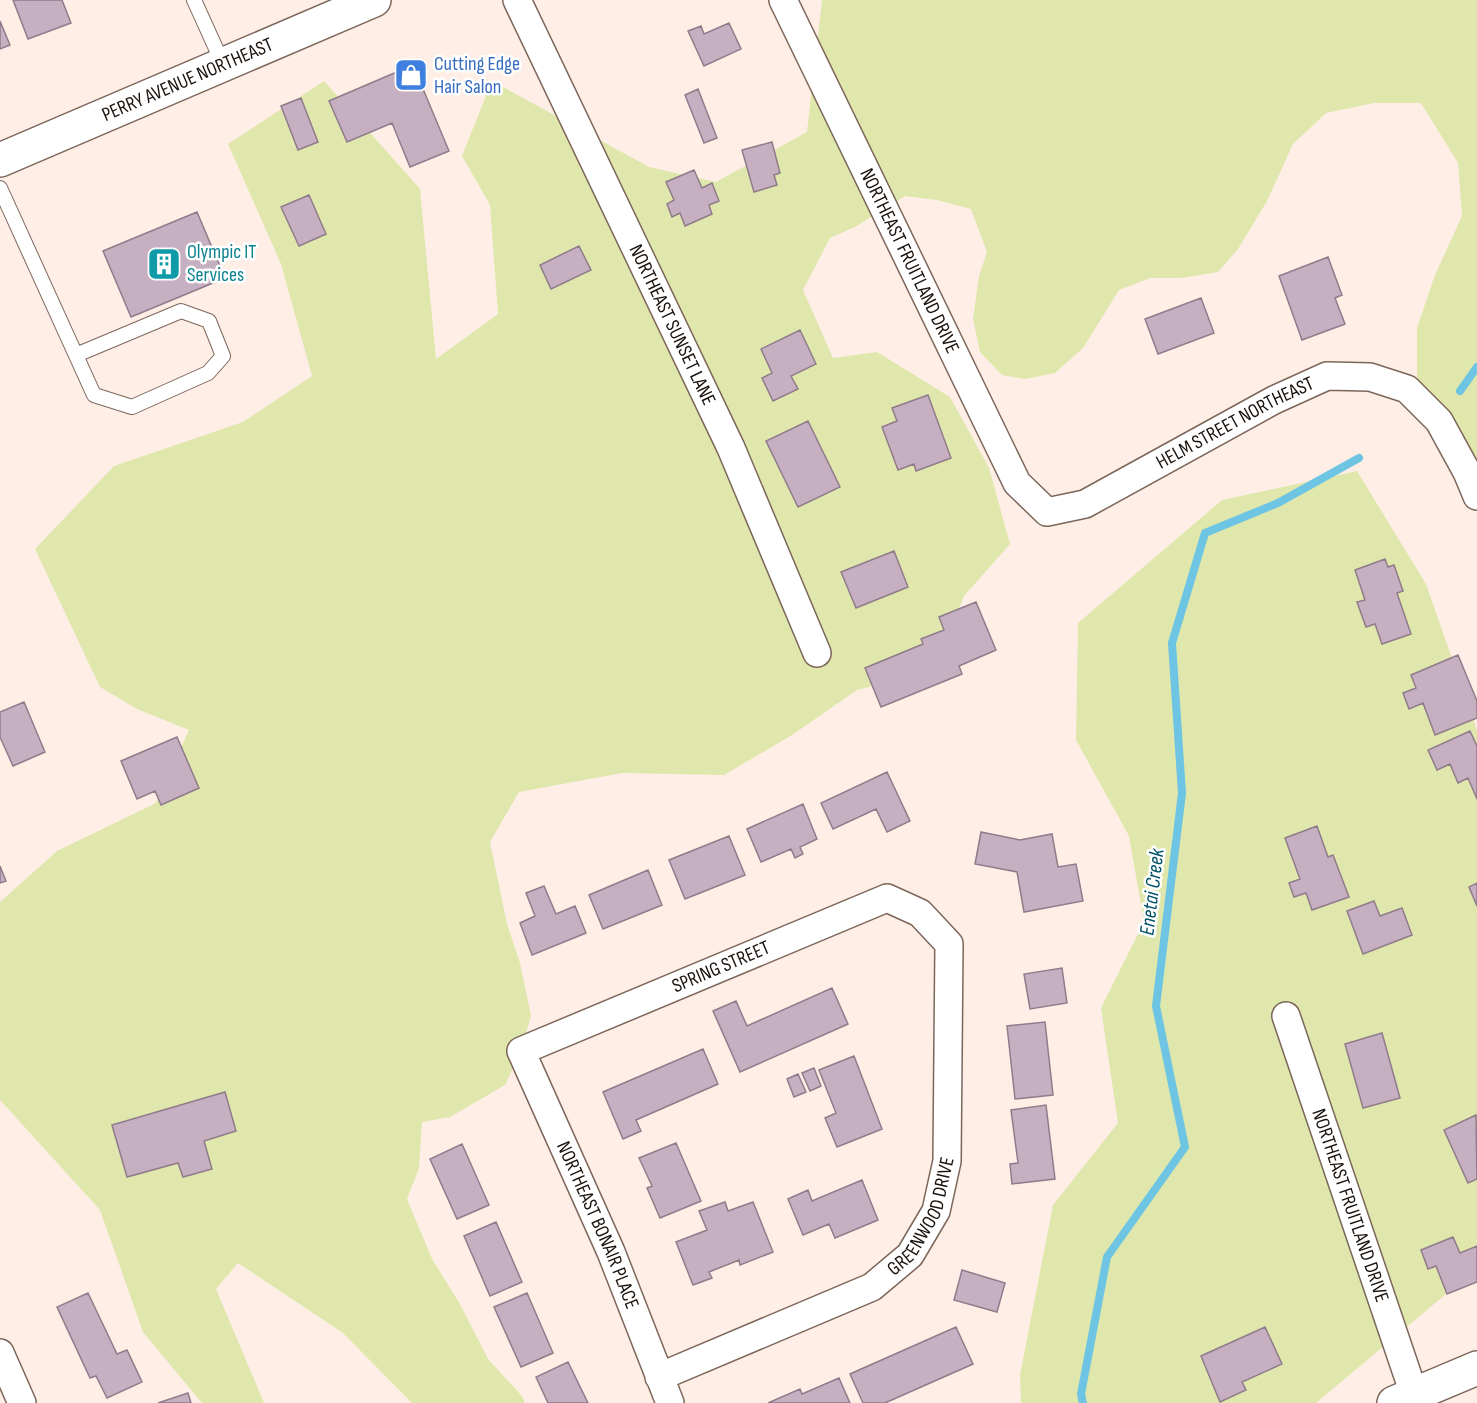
<svg xmlns="http://www.w3.org/2000/svg" width="1477" height="1403" font-family="'Sofia Sans Condensed',sans-serif">
	<rect width="100%" height="100%" fill="#feeee6"/>
	<path fill="#dfe7ac" d="M822,0H1477V465L1439,421L1417,380V328L1435,275L1462,216L1458,163L1421,103H1374L1326,113L1293,144L1267,201L1238,249L1218,272L1182,278H1150L1119,290L1083,348L1055,373L1025,379L1002,375L980,352L973,319L979,276L987,252L971,209L937,200L905,196L855,227L830,238L803,290L833,358L877,352L950,397L989,468L1010,544L964,596L934,671L857,690L792,735L724,775L622,773L519,792L490,842L507,924L520,963L531,1016L521,1051L505,1085L450,1117L422,1122L419,1168L407,1199L432,1259L460,1304L488,1359L522,1396L525,1403H412L343,1333L238,1263L216,1289L264,1403H202L143,1332L100,1210L0,1100V902L57,851L156,803L189,730L137,709L100,687L35,549L114,466L243,422L312,376L281,264L228,144L324,81L420,189L436,359L498,314L490,205L462,156L492,81L649,167L716,182L807,132Z
		M1357,471L1426,584L1477,730V1268L1316,1403H1021L1020,1375L1053,1205L1118,1123L1101,1008L1144,922L1129,836L1076,740L1078,623L1222,500Z"/>
	<g fill="none" stroke-linecap="round" stroke-linejoin="round">
		<path stroke="#6dc5e3" stroke-width="8" d="M1460,391L1477,367
			M1083,1403L1081,1394L1107,1257L1185,1147L1156,1006L1182,793L1172,643L1205,533L1278,503L1359,458"/>
	</g>
	<path fill="#c5afc0" stroke="#907b8b" stroke-width="1.5" d="M13,0H62L71,23L28,39Z
		M0,21L10,45L0,49Z
		M729,23L741,49L704,66L688,31L701,26L704,34Z
		M413,65L449,151L410,167L392,123L347,142L329,101Z
		M698,89L717,138L704,143L685,95Z
		M301,98L318,142L298,150L281,106Z
		M772,142L780,173L774,175L777,185L754,192L742,150Z
		M694,170L702,188L712,183L719,201L709,205L712,214L685,226L680,213L672,217L667,204L674,200L666,182Z
		M309,195L326,234L299,246L281,207Z
		M197,212L225,278L131,317L103,251Z
		M579,246L591,270L551,289L540,265Z
		M1328,257L1342,295L1335,298L1345,324L1302,340L1279,276Z
		M1201,298L1214,333L1158,354L1145,319Z
		M800,330L816,364L791,376L798,389L773,401L762,378L772,373L761,349Z
		M928,395L951,458L916,471L914,464L898,470L882,427L897,421L892,408Z
		M808,421L840,487L798,507L766,441Z
		M894,551L908,587L856,608L841,572Z
		M1385,559L1388,567L1394,565L1403,591L1397,593L1411,634L1382,644L1375,624L1366,627L1357,602L1365,600L1355,570Z
		M976,602L996,650L959,666L962,674L881,707L865,668L923,644L921,639L944,630L939,617Z
		M1458,655L1477,701V718L1435,735L1423,703L1409,709L1403,693L1416,688L1411,675Z
		M24,702L45,752L13,766L0,737V712Z
		M1470,731L1477,746V799L1468,778L1458,783L1450,764L1437,770L1428,750Z
		M177,737L199,788L161,805L155,791L137,799L121,761Z
		M887,772L910,821L887,832L876,809L833,829L821,803Z
		M803,804L817,839L800,847L803,854L795,858L791,849L761,862L747,829Z
		M1317,826L1328,857L1333,855L1349,897L1312,910L1306,893L1294,897L1289,883L1300,879L1285,838Z
		M981,832L1020,840L1052,834L1058,867L1076,864L1083,901L1024,912L1017,872L975,864Z
		M729,836L745,875L685,899L669,860Z
		M0,866L6,881L0,883Z
		M648,870L662,905L603,929L589,895Z
		M1477,883V906L1469,887Z
		M544,886L556,914L575,906L586,933L532,955L520,923L535,916L526,893Z
		M1374,901L1380,916L1402,908L1412,935L1363,954L1347,911Z
		M1062,968L1067,1003L1030,1009L1024,974Z
		M832,988L848,1024L740,1072L713,1011L736,1001L747,1026Z
		M1045,1022L1053,1095L1015,1099L1007,1026Z
		M1382,1033L1400,1098L1363,1108L1345,1044Z
		M703,1049L718,1084L636,1120L641,1131L623,1139L603,1092Z
		M854,1056L882,1129L837,1147L825,1118L836,1113L819,1070Z
		M814,1068L821,1086L810,1091L802,1073Z
		M798,1074L806,1092L794,1097L787,1079Z
		M225,1092L236,1131L204,1141L212,1169L183,1177L178,1163L127,1177L112,1125Z
		M1046,1105L1055,1179L1012,1184L1010,1164L1018,1163L1011,1110Z
		M1476,1115L1477,1179L1468,1183L1444,1130Z
		M676,1143L701,1201L660,1218L647,1188L652,1186L639,1158Z
		M462,1144L489,1205L457,1219L430,1159Z
		M862,1180L878,1220L835,1238L829,1224L803,1235L788,1199L808,1190L812,1201Z
		M725,1202L728,1211L753,1202L773,1252L740,1265L739,1260L709,1272L712,1278L693,1285L676,1242L707,1230L699,1211Z
		M496,1222L522,1282L490,1296L464,1236Z
		M1453,1237L1460,1253L1477,1246V1282L1447,1294L1436,1266L1428,1269L1421,1250Z
		M962,1270L1005,1283L997,1312L954,1300Z
		M88,1293L117,1354L127,1350L142,1382L107,1398L96,1376L90,1378L57,1307Z
		M527,1293L553,1353L521,1367L494,1307Z
		M956,1327L973,1364L885,1403H863L850,1374Z
		M1265,1327L1282,1364L1242,1382L1246,1390L1220,1402L1201,1356Z
		M568,1362L588,1403H548L536,1377Z
		M839,1378L850,1403H768L800,1389L802,1394Z
		M188,1393L191,1403H158Z"/>
	<g fill="none" stroke-linecap="round" stroke-linejoin="round">
		<defs>
			<path id="lane" d="M194,0L223,64
				M0,188C32,257 63,326 94,395L132,407L208,373L223,356L209,321L181,311L76,355"/>
			<g id="street">
				<path id="s1" d="M517,0L731,448L817,653"/>
				<path id="s2" d="M783,0L1017,483L1047,512L1085,504L1274,400L1327,376L1370,377L1407,389L1439,421L1467,472L1477,496"/>
				<path id="s3" d="M1286,1016L1414,1394"/>
				<path d="M0,1353L22,1403"/>
				<path id="s4" d="M659,1377L872,1287L910,1255L936,1211L947,1161L949,944L920,913L887,898L521,1051L611,1252L670,1403"/>
			</g>
			<g id="secondary">
				<path id="s5" d="M0,160L374,0"/>
				<path d="M1394,1403L1477,1368"/>
			</g>
		</defs>
		<use href="#lane" stroke="#7c665a" stroke-width="16"/>
		<use href="#street" stroke="#7c665a" stroke-width="30"/>
		<use href="#secondary" stroke="#7c665a" stroke-width="36"/>
		<use href="#lane" stroke="#fff" stroke-width="14"/>
		<use href="#street" stroke="#fff" stroke-width="27"/>
		<use href="#secondary" stroke="#fff" stroke-width="33"/>
	</g>
	<defs>
		<symbol id="shop-square" viewBox="-11 -11 22 22"><rect x="-9" y="-9" width="18" height="18" rx="4" fill="#3f7fe0" stroke="#fff"/><path d="M-5-2.5h2.3a2.7 3.5 0 0 1 5.4 0H5L5.5 6h-11ZM-1.5-2.5h3a1.5 2.3 0 0 0-3 0Z" fill="#fff"/></symbol>
		<symbol id="building-square" viewBox="-11 -11 22 22"><rect x="-9" y="-9" width="18" height="18" rx="4" fill="#0f9aa8" stroke="#fff"/><path d="M-4-6H4V6H1V3H-1V6H-4ZM-2.5-4.3h1.7v1.8h-1.7ZM.8-4.3h1.7v1.8H.8ZM-2.5-1h1.7V.8h-1.7ZM.8-1h1.7V.8H.8Z" fill="#fff"/></symbol>
	</defs>
	<g fill-rule="evenodd">
		<use href="#shop-square" x="392" y="56" width="38" height="38"/>
		<use href="#building-square" x="145" y="245" width="38" height="38"/>
	</g>
	<g text-anchor="middle" dominant-baseline="central" stroke-width="5" stroke-linejoin="round" paint-order="stroke">
		<g font-size="20" fill="#366cbe" stroke="#fff" text-anchor="start">
			<text x="434" y="64">Cutting Edge<tspan x="434" dy="23">Hair Salon</tspan></text>
		</g>
		<g font-size="20" fill="#1a120d" stroke="#fff">
			<text stroke="none"><textPath href="#s5" startOffset="204">PERRY AVENUE NORTHEAST</textPath></text>
			<text stroke="none"><textPath href="#s2" startOffset="290">NORTHEAST FRUITLAND DRIVE</textPath></text>
			<text stroke="none"><textPath href="#s1" startOffset="360">NORTHEAST SUNSET LANE</textPath></text>
			<text stroke="none"><textPath href="#s2" startOffset="788">HELM STREET NORTHEAST</textPath></text>
			<text transform="translate(721 967) rotate(-23)">SPRING STREET</text>
			<text stroke="none"><textPath href="#s3" startOffset="200">NORTHEAST FRUITLAND DRIVE</textPath></text>
			<text stroke="none"><textPath href="#s4" startOffset="321">GREENWOOD DRIVE</textPath></text>
			<text stroke="none"><textPath href="#s4" startOffset="1266">NORTHEAST BONAIR PLACE</textPath></text>
		</g>
		<g font-size="20" fill="#0d838f" stroke="#fff" text-anchor="start">
			<text x="187" y="252">Olympic IT<tspan x="187" dy="23">Services</tspan></text>
		</g>
		<g font-size="21" font-style="italic" fill="#005165" stroke="#fff">
			<text transform="translate(1152 892) rotate(-83)">Enetai Creek</text>
		</g>
	</g>
</svg>
